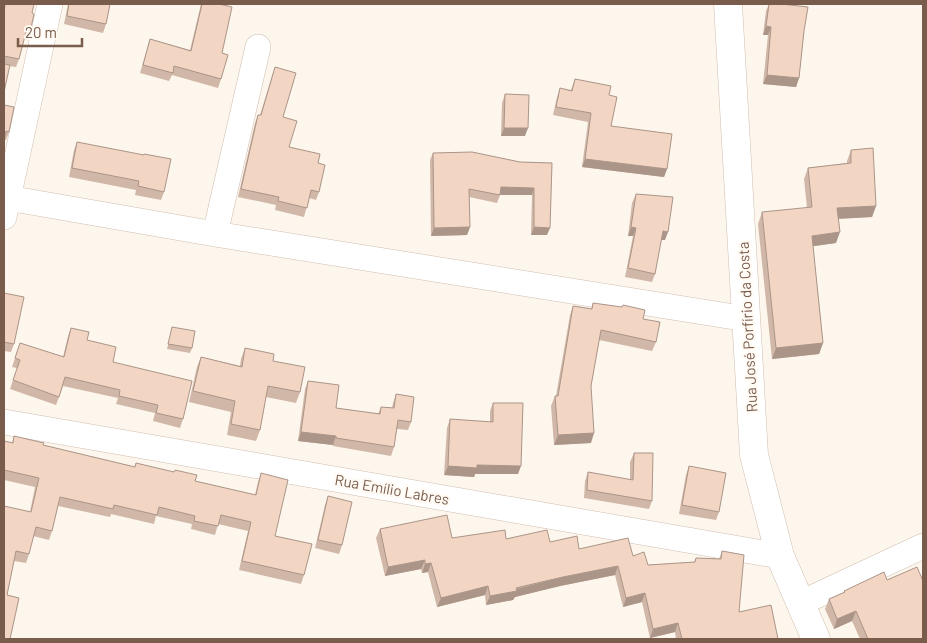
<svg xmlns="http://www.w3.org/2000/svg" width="927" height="643" font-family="Barlow,sans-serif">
	<rect width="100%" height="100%" fill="#fdf6ec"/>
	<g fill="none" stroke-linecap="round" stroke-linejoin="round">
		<defs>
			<path id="minor" d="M8,198L215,234L747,319
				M4,217L50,4
				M215,234L258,47
				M4,422L780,556
				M801,603L923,546"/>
			<path id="tertiary" d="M728,4L754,455L780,556L816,639"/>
		</defs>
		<use href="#minor" stroke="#d1beb0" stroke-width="26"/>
		<use href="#tertiary" stroke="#d1beb0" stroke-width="29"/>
		<use href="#minor" stroke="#fff" stroke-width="25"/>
		<use href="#tertiary" stroke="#fff" stroke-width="28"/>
	</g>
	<path fill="#d1b7a8" d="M4,4L32,13L30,32L27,40H24L19,59L16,67L9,66L4,92Z
		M68,4H110L106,24L103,33L64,24Z
		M201,4H219L222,53L221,79L218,88L172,75L169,81L140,73L150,39L190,50Z
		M769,4H781L804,31L799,78L796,87L763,84L768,35H763L766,11Z
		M275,67L283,117L289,147L318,163L319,192L316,200L309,198L304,217L275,210L276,205L238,197L255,123L258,115H260Z
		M575,79L609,95L611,126L667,169L664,177L582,167L588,122L553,115L557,97L560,88L571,90Z
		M505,94L525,136H501L502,103Z
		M4,105L9,132L6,140H4Z
		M77,142L164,192L161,200L135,195L136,190L69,177L74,150Z
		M851,150L876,206L872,217L838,219L836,243L813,246L823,343L819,354L772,359L758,224L762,212L807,208L804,179L808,168L847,163V161Z
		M433,153L520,162L552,163L547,235H531L532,195H500L497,203L469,197L470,227L467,235L431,236L430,160Z
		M636,194L665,240H661L655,274L652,282L625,277L633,236H628L632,203Z
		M4,293L14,344L11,352L4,351Z
		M593,303L643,319L656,342L652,351L599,340L591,386V443L554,445L551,406L555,396H556L570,315L573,306L591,309Z
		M172,327L192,348L190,353L167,349Z
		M71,328L183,419L180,428L153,421L155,413L116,404L118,398L63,386L56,405L10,389L17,368L12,367L20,343L63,357L68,336Z
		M245,348L273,361L300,392L296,403L266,397L260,430L256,441L227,435L231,412L189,402L197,367L201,357L240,366L241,359Z
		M308,381L336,408L378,414L381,407L392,408L393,403L396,394L411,422L408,430L397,429L394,447L391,456L333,446V445L298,441L305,389Z
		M493,403L518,474H475L474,477L444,475L447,428L450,419L490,422V411Z
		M14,436L43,445L135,467L136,463L195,481L255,495L258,482L261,473L275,536L304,575L301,584L239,570L248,531L218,524L215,535L191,529L192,524L156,516L154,524L111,514L110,517L58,506L52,531L49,540L33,536L29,554L26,563L14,561L7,595L4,639V506L30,512L35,487L4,480V441L12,443Z
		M634,453L652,501L649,509L584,498L585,481L588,472L630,480V462Z
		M689,466L719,512L716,520L679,514L686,475Z
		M328,496L342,545L339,554L315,548L325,505Z
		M380,529L452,538L506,539L550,542L579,549L633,556L648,565L694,562L696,558L719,559L722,551L739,612L778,639H676L675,632L650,638L642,602L623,607L615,575L560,586L515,597L513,600L486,605L485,595L437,607L428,572L422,573L421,569L385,576L376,538Z
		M887,580L923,639H860L852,621L834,629L825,609L829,599L843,593L844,591Z"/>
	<path fill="#aa9588" d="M766,26L771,27L768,35H763Z
		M767,75L799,78L796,87L763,84Z
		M504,128H528L525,136H501Z
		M585,159L667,169L664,177L582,167Z
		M501,187L534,188L532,195H498Z
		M876,206L872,217L833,219L837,208Z
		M470,227L467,235L431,236L434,228Z
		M534,227L550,228L547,235H531Z
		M631,227L636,228L633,236H628Z
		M663,231L668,232L665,240H660Z
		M840,232L836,243L808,247L812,236Z
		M823,343L819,354L772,359L776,348Z
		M301,432L336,436L333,445L298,441Z
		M594,433L591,443L554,445L558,435Z
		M477,465L521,466L518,474H475L474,477L444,475L448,466Z
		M425,560L421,569L385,576L388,567Z
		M431,563L428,572L422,573L425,564Z
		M618,566L615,575L560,586L515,597L513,600L486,605L490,596L563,577Z
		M488,586L485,595L437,607L441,598Z
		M645,593L642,602L623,607L626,598Z
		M856,611L852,621L834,629L837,619Z
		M678,623L675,632L650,638L653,629Z"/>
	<path fill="#f3d5c3" stroke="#aa9588" d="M4,4H34L32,13L34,14L30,32H26L19,59L4,56V12L5,5Z
		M69,4H110L106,24L67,16Z
		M202,4H219L232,7L222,53L228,55L221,79L174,66L173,73L143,65L150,39L191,51Z
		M769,4H781L808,7L804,31L799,78L767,75L771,27L766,26Z
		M4,64L10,65L4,92Z
		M275,67L296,73L283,117L297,121L289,147L320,154L318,163L325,165L319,192L311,190L307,208L278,201L279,197L241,189L258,115H261Z
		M575,79L611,86L609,95L617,97L611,126L672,134L667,169L585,159L591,113L556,107L560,88L572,91Z
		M505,94L529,95L528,128H504Z
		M4,105L14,107L9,132L6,131L4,139Z
		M77,142L144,155V154L171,159L164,192L138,186L139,181L72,168Z
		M873,148L876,206L837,208L840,232L812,236L823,343L776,348L762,212L812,207L808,168L851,163V150Z
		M472,152L520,162L552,163L550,228L534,227V188L501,187L500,195L469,189L470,227L434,228L433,153Z
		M636,194L673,197L668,232L663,231L655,274L628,268L636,228L631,227Z
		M4,293L24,297L14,344L4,342Z
		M593,303L622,307L623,305L645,310L643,319L660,322L656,342L601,330L591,386L594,433L558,435L555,396H558L573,306L592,309Z
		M172,327L195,331L192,348L168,344Z
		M71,328L89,332L87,340L116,347L113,362L192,381L183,419L156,413L158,405L119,396L120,390L65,377L59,397L13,380L20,360L15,358L20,343L64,357Z
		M245,348L274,354L273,361L305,367L300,392L268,386L260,430L231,424L235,401L193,391L201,357L242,367Z
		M308,381L339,385L336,408L380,414L381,407L394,408L396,394L414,397L411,422L398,420L394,447L336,438V436L301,432Z
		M493,403H523L521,466L477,465V468L448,466L450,419L493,422Z
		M14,436L44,443L43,445L135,467L136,463L174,472L175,470L197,475L195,481L256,495L261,473L288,480L275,536L312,544L304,575L242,561L251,522L221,515L218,526L194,521L195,516L159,507L157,515L114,505L113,509L60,497L52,531L36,527L29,554L16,551L7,595L19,598L10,639H4V506L31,512L39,478L4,470V441L13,443Z
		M634,453H653L652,501L587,490L588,472L633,480Z
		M689,466L726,473L719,512L682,505Z
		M328,496L352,502L342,545L318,540Z
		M447,515L452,538L505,530L506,539L547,530L550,542L577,536L579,549L628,538L633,556L644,552L648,565L695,562L696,558L721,559L722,551L744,555L739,612L771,605L778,639H682L678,623L653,629L645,593L626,598L618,566L563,577L516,588L517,591L490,596L488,586L441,598L431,563L425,564V560L388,567L380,529Z
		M917,567L923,581V639H868L856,611L837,619L829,599L845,592L844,591L884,572L887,580Z"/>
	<g text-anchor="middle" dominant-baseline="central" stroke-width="4.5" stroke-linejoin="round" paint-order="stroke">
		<g font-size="15" fill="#7a5c4d" stroke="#fffaf3">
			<text transform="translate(747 327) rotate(-93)">Rua José Porfírio da Costa</text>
			<text transform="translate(392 489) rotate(10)">Rua Emílio Labres</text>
		</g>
	</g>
	<rect width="927" height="643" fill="none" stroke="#7a5c4d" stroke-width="10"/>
	<path d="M18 38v8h64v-8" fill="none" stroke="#7a5c4d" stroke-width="2.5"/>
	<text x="25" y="38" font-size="15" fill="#7a5c4d" stroke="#fffaf3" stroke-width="4" paint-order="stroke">20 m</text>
</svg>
